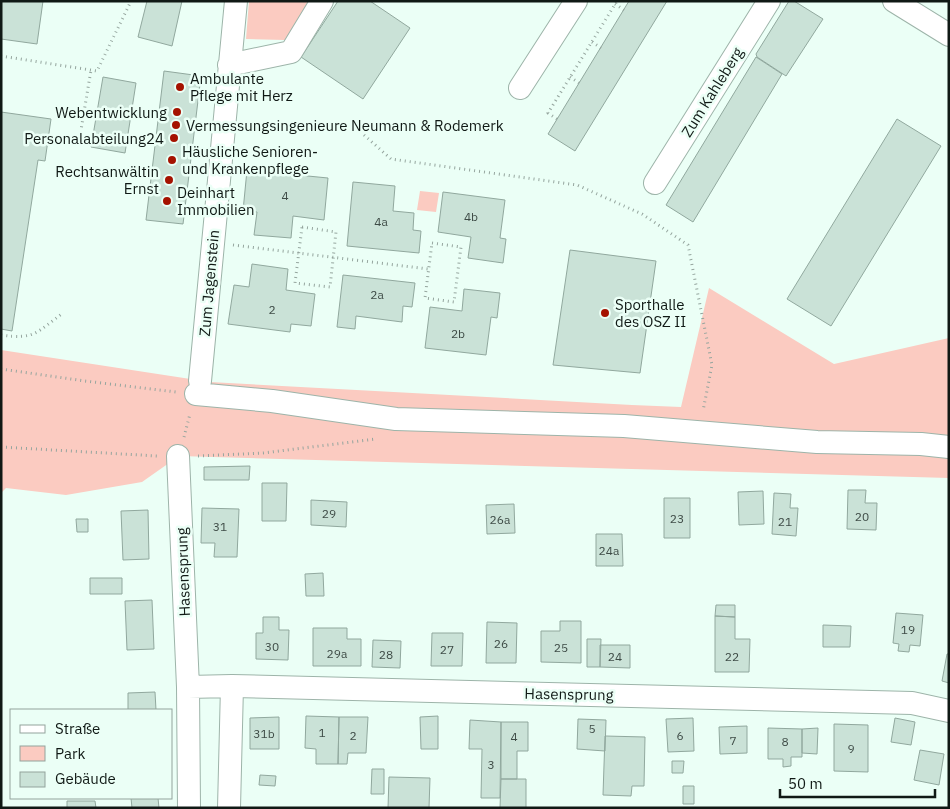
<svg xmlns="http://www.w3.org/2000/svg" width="950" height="809" font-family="'IBM Plex Sans',sans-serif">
	<rect width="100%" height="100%" fill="#ebfff6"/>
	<path fill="#fbcbc1" d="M249,1H309L285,40L246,39Z
		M420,191L439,193L436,212L417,210Z
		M709,288L834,364L949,338V478L179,456L142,482L66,495L6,488L1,493V350L210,382L632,405L681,407Z"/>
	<path fill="#cae2d7" stroke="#91a89e" d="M1,1H43L37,44L1,39Z
		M147,1H182L172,46L138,37Z
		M338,1H370L410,28L363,99L301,57Z
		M629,1H667L575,151L548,134Z
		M789,1H794L823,19L786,76L757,57L756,54Z
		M756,57L782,74L693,222L666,205Z
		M164,71L201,76L183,224L146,220Z
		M103,77L136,83L125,153L91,147Z
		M1,112L51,119L45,161L38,160L12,331L1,329Z
		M897,119L941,146L831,326L787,299Z
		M247,170L328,178L324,220L293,216L291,238L254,235L257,212L243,211Z
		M353,182L395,186L393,211L414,213L413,230L421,231L419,253L347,246Z
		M443,192L505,200L500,238L506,239L503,263L468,258L471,237L438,232Z
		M570,250L656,261L640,373L553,365Z
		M252,264L288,269L286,290L315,294L311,326L291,324L290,332L228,324L234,285L249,287Z
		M343,275L415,283L412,307L403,306L402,322L356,316L355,329L337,327Z
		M464,289L500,293L497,318L491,317L486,355L425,348L430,307L462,311Z
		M250,466L249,480H204V467Z
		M262,483H287L286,521H262Z
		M848,490H866L865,503H877L876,530L847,529Z
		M763,491L764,524L739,525L738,492Z
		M774,493L791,494L790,508H798L796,536L772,534Z
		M664,498H690V538H664Z
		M311,500L347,502L346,527L311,525Z
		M514,504L515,533L487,534L486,505Z
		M202,508L239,509L237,557H214L215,543H201Z
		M148,510L149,559L123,560L121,511Z
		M76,519H88V532H77Z
		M596,534H622L623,566H596Z
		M323,573L324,596H306L305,574Z
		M90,578H122V594H90Z
		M152,600L154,649L127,650L125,601Z
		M716,605H735V617L715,616Z
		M896,613L923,615L920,646L910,645L909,652L898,651L899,644L893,643Z
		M715,616L735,617V639H750L749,672H715Z
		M263,617H279V630H289L288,660L256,659V633H263Z
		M560,621H581V663L541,662V631H560Z
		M487,622L517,623L516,663H486Z
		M823,625L851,626L850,647H823Z
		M313,628H347V639H361V666H313Z
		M432,633H463L462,666H431Z
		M587,639H601L600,667H587Z
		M373,640L401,641L400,668L372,667Z
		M600,645H630V668L600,667Z
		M947,654H949V683L942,681Z
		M155,692L156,710H128V693Z
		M306,716L339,717L338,764H316V749L305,748Z
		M438,716V749H421L420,717Z
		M279,717V749H250V718Z
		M339,717H368L366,753H348L347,764H338Z
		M693,718L694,751L668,752L666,719Z
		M895,718L915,722L911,745L891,742Z
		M578,719L606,720L605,751L577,749Z
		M470,720L501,722L500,798H481L482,749H469Z
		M501,722H528V751H517V779H501Z
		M834,724L868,725V772L834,771Z
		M747,726V753L720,754L719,727Z
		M768,728L802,729V757H791V766L783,767V759H768Z
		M818,728L817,754L802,753V729Z
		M605,736L645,737L644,786H632L631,796L603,795Z
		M920,750L944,754L939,785L914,780Z
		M672,761H684L683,773H672Z
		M372,769H384V794H371Z
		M260,775L276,776L275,786L259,785Z
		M389,777L430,778L429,808H388Z
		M501,779H526V808H500Z
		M683,786H694V804H683Z
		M131,798H158L159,808H132Z
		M67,801H95L96,808H67Z"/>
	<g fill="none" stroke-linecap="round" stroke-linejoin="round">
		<defs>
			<path id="minor" d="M894,1L949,35
				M229,65L291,52L322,1
				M520,88L576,1
				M655,183L769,1
				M200,381L236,1
				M196,394L272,401L396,419L624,426L817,442L921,444L949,447
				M178,456L188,687L189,808
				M188,687L232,686L912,703L949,711
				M229,808L232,686"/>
		</defs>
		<use href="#minor" stroke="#9db4a9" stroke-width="24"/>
		<path stroke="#95a59e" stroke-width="3" stroke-dasharray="1 4" stroke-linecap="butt" d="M615,4L624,10
			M592,42L601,48
			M1,56L97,71L131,1
			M570,77L579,83
			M557,119L548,113L617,1
			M364,135L391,159L577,185L642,214L688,245L712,365L703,411
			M79,142L91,70
			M302,227L336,232L330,287L295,283Z
			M432,243L461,247L454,302L425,298Z
			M233,245L428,269
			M1,335C35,340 37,332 63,313
			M1,369L85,381L176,392
			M184,437L190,414
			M1,447L157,456
			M198,456L263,453L376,439"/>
		<use href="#minor" stroke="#fff" stroke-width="22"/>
	</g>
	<g fill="#a51200" stroke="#ebfff6" stroke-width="2">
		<circle cx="180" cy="87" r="5"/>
		<circle cx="177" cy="112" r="5"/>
		<circle cx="176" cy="125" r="5"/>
		<circle cx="174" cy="138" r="5"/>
		<circle cx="172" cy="160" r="5"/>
		<circle cx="169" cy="180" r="5"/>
		<circle cx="167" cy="201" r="5"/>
		<circle cx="605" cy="313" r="5"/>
	</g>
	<g text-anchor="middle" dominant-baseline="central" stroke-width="5" stroke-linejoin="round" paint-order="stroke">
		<g font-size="12" fill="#3e4b46">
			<text x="285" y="195">4</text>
			<text x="471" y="216">4b</text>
			<text x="381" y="221">4a</text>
			<text x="377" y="294">2a</text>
			<text x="272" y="309">2</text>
			<text x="458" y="333">2b</text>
			<text x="329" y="513">29</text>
			<text x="862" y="516">20</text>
			<text x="677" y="518">23</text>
			<text x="500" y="519">26a</text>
			<text x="785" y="521">21</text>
			<text x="220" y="526">31</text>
			<text x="609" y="550">24a</text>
			<text x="908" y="629">19</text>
			<text x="501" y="643">26</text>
			<text x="272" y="646">30</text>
			<text x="561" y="647">25</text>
			<text x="447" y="649">27</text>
			<text x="337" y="653">29a</text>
			<text x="386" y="654">28</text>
			<text x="615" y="656">24</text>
			<text x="732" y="656">22</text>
			<text x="592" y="728">5</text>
			<text x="322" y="732">1</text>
			<text x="264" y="733">31b</text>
			<text x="353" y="735">2</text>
			<text x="680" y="735">6</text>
			<text x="514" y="736">4</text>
			<text x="733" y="740">7</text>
			<text x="785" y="741">8</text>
			<text x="851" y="748">9</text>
			<text x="491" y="764">3</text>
		</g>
		<g font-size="15" fill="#101915" stroke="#ebfff6" text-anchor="start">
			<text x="190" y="78">Ambulante<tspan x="190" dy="17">Pflege mit Herz</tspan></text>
			<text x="167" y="112" text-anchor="end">Webentwicklung</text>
			<text x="186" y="125">Vermessungsingenieure Neumann &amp; Rodemerk</text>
			<text x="164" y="138" text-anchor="end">Personalabteilung24</text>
			<text x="182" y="151">Häusliche Senioren-<tspan x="182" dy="17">und Krankenpflege</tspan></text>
			<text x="159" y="171" text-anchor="end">Rechtsanwältin<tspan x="159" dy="17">Ernst</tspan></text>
			<text x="177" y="192">Deinhart<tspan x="177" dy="17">Immobilien</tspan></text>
			<text x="615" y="304">Sporthalle<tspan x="615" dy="17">des OSZ II</tspan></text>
		</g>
		<g font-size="15" fill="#101915" stroke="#ebfff6">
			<text transform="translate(712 92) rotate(-58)">Zum Kahleberg</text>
			<text transform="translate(209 283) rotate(-85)">Zum Jagenstein</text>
			<text transform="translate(183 572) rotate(-92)">Hasensprung</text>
			<text transform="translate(569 694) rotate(1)">Hasensprung</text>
		</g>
	</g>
	<rect width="950" height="809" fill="none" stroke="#101915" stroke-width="5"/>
	<rect x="10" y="709" width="162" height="90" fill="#ebfff6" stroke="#93a39c"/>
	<rect x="20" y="725" width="25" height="8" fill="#ffffff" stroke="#93a39c"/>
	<text x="55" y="734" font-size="15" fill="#101915">Straße</text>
	<rect x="20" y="746" width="25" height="15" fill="#fbcbc1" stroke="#93a39c"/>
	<text x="55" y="759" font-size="15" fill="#101915">Park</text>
	<rect x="20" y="772" width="25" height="15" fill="#cae2d7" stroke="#93a39c"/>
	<text x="55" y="784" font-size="15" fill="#101915">Gebäude</text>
	<path d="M780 789v8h155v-8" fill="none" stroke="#101915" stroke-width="2.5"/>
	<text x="788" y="789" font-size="15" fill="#101915" stroke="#ebfff6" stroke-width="4" paint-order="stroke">50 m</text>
</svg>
